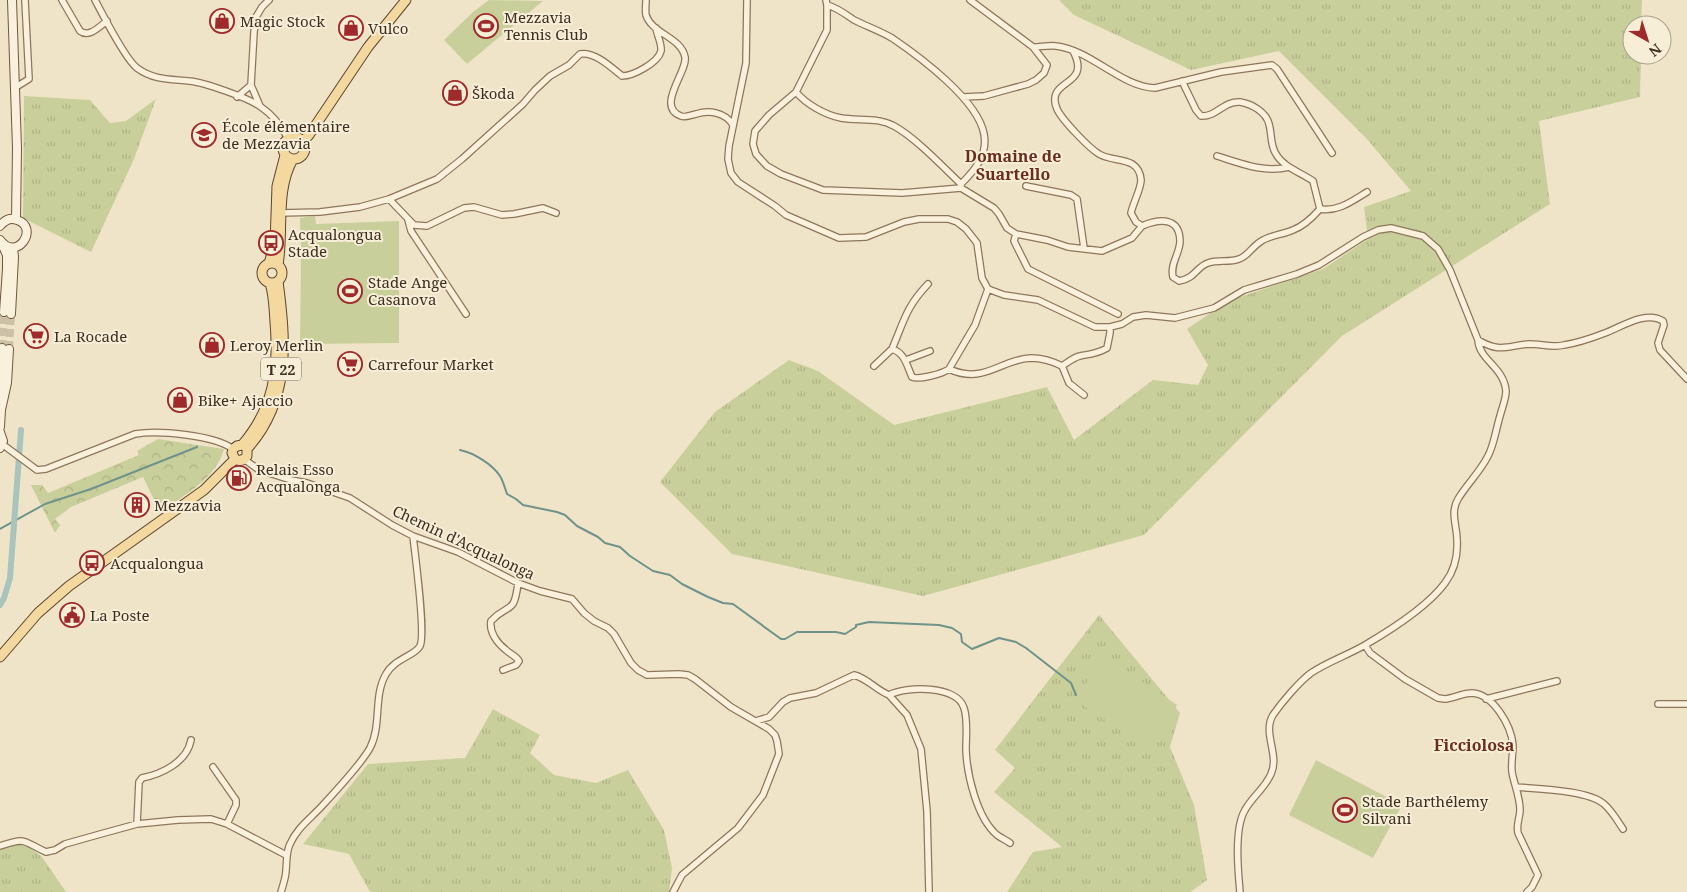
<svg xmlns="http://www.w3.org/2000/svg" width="1687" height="892" font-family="'Noto Serif',serif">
	<defs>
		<pattern id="grass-tufts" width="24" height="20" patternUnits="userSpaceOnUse" patternTransform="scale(1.25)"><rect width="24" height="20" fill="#c9cf9b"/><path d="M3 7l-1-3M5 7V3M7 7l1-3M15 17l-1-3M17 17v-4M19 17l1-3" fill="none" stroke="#aeb285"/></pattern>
		<pattern id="park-crowns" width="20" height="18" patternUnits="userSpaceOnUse" patternTransform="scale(1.25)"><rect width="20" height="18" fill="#c9cf9b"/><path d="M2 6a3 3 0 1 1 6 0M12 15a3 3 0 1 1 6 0" fill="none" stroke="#aeb285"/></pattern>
	</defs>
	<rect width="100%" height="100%" fill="#f0e4c8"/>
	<path fill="url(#grass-tufts)" d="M1059,0H1642L1641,25H1632V55H1641L1640,97L1539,121L1550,204L1342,336L1144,535L923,596L732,554L660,482L715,412L789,360L818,371L894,425L1047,387L1074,440L1153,380L1198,385L1208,365L1187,329L1228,301L1323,269L1368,239L1364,207L1411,191L1366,138L1279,51L1191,70L1074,15Z
		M24,96L90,100L110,123L126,121L156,99L134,159L91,252L23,218Z
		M1099,615L1180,713L1170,747L1194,805L1207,880L1190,892H1007L1033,852L1062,847L994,792L1015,768L995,750Z
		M493,709L540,735L530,753L554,775L596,783L628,770L664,830L672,868L669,892H370L349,854L303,844L368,764L465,758Z
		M17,844L31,848L42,857L66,892H0V850Z"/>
	<path fill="url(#park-crowns)" d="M158,439L224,449C217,478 183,496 160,512L143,477L71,507L55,519L60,525L55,533L31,485H42L48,493L139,455L137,451Z"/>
	<path fill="#c9cf9b" d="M489,0L543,1L467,64L444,40L473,12Z
		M315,216L316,224L399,221V343L300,344L301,253L300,218Z
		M1104,656L1177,705L1148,748L1075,700Z
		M1316,760L1402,805L1373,858L1289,815Z"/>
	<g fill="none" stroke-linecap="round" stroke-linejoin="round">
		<path stroke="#6f938a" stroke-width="2" d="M460,450C474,453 492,464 500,476C503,481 505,488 507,494L516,499L523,505L557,512L565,515L577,526L598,537L605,543L620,547L630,556L653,571L670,575L682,584L708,597L723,603L733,604L781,639H785L797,632H836L845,634L856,627V625L869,622L939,625L952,628L961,634L962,642L972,649L999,638L1016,642L1026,648L1071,683L1076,695
			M0,529L45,504L91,489L197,447"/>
		<path stroke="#a9c4bc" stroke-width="6" d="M0,605L4,598L10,578L21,430"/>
		<path stroke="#ccc0a6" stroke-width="8" stroke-dasharray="8 4" stroke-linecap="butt" d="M2,348L4,312
			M9,349L11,314"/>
		<defs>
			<path id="minor" d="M62,0L80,31C89,38 99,27 107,21
				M95,0C103,15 125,59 137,68C153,80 170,79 189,81C203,82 249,98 261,107C273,115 281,126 288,138
				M646,0C646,5 645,11 646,15C652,34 681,37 685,57C688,71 655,107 681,116C685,118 691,115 696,114C709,110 725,112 733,125
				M747,0L746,63L729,146L728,159L731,173L738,182L775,206L786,215L839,238L866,237L904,222L919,219H948L957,222L966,229L977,243L982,278L988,289L1004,295L1038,300L1095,327H1110L1122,324L1133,317L1146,315L1175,318L1214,308L1244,290L1297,274L1319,265L1363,237L1378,230L1391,228L1423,236L1438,249L1450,270L1478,340C1500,353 1506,346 1529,344C1541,344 1553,348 1564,345C1578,343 1592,338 1605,333C1621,327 1646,310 1663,321L1664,325L1658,343L1660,350L1687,379
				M826,0L827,5V30L796,92L769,115L755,131L753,144L756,154L767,166L781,174L823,190L902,193L961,188L994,208L999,214L1007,228L1016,234L1047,240L1068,247L1102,251L1132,238L1142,226
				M970,0L1033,47C1040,47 1049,45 1056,46C1091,50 1121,87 1155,88L1221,72L1272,65L1277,69L1332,153
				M827,5C838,8 845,14 854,20C866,26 880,31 892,38C920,57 978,100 984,134C988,155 975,170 961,184
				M1073,51C1093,88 1044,78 1057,109C1062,120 1089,148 1099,154C1113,163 1139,155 1141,180C1141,189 1133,203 1131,213L1136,222L1142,226C1159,219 1180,216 1180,242C1179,255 1170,264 1173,277L1179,281C1196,278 1196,267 1208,263C1218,259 1229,263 1239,259C1248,256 1252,247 1260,242C1269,235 1282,235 1293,230C1304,226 1312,218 1320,209
				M1182,81L1196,110L1201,116C1217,117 1223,101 1240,102C1252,104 1266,112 1269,124C1272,134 1270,145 1276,154C1283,167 1302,173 1313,181L1320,209C1338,212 1352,201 1367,192
				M16,87L29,79L25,0
				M796,92C806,104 825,115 841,118C859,121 878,117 894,126C916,138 943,167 961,184V186
				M237,97L251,85
				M963,97L984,96L1028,84L1036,80L1044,73L1047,65L1033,47
				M260,106L251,85L254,32L256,17L262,7L269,0
				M1217,156C1242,164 1264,173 1289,167
				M1026,186L1071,195L1077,199L1084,248
				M389,199L414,225L427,226L464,208L474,207L502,215L514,214L543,208L556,213
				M280,213L320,212L360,207L389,199L437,179L462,159L523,104L535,90L550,76L569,65L580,54C594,51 611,67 622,76C633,76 658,63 661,51C662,44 657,35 656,28
				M408,220L411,231L466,314
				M1016,234L1014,241L1028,269L1118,314
				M928,284C906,307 904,321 892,349C905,353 907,366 912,377C919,380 942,374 949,369C984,385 1001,359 1031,358C1042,358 1052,361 1062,366C1067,363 1074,357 1080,356C1090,354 1097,354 1107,348L1110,333V327
				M906,360L930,351
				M874,366L892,349
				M1062,366L1069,383L1084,395
				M949,369L975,325L988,289
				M2,444L37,470L46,469L135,434C158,430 214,435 233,449
				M244,459L259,470L291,480L307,483L350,498L392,525L413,536L458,552L518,583L540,591L572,599L584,613L594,621L608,628L614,634L631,663L638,670L647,675L679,674L688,675L695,679L731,707L769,729L775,735L777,741L779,754L763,795L738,828L682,875L673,892
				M1365,645L1370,653L1405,679L1438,698L1445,699C1454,698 1463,693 1472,693C1493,694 1511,725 1513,745C1513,754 1511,763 1512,772C1514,784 1520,797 1520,810C1520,818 1516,824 1518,833L1538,875L1532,887L1527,892
				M503,670L516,665L519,661C516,656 510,654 506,650C497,643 489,632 491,621C509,602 514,616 518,583
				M889,695L907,715L921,749L927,811L929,892
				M1486,699L1557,681
				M1658,704H1687
				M756,721L769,717L783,702L790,698L816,693L854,675C867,678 876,690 889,695C906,686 957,685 964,708C968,720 966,737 966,750C967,775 977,818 997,835C1001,838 1006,840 1010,843
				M213,767L236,800V805L227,824
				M1516,787C1538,789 1588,790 1604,804C1612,811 1617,820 1623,829
				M137,824L139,782L142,778C162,774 187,762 191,740
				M0,846C27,837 22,841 46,852L55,850L65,844L97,835L137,824L178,820L211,819L227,824L286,855
				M281,892C283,885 286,877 286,870C287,861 286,852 290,844C297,828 310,819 322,806C335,792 361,764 370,748C382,725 373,696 386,674C395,658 415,656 420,646C426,635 415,554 413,536
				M1240,892C1238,871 1234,828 1245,810C1252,797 1265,788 1271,774C1280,755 1262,733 1273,715C1282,702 1299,682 1311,673C1327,662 1348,655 1365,645C1389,631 1428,606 1445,583C1454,571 1458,555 1457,540C1457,526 1450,512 1458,499C1467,484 1480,472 1488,456C1494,445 1496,429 1500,416C1502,408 1506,399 1506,391C1504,367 1479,360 1478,340"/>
			<path id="secondary" d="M12,0L17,148L16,219
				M0,226C4,221 10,217 17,220C40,227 17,263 0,240
				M2,244L7,255V269L4,312
				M11,314L14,257L13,248
				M2,348L1,385L3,395
				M0,427L1,410L7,383L9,349
				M0,432L3,441L0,448"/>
			<path id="primary" d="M283 148a11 11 0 1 1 22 0a11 11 0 1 1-22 0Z
				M303,141L309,135L368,47L406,0
				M262 273a10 10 0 1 1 20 0a10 10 0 1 1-20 0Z
				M269,263L275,244L277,186L285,155
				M278,265C284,230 275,191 293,159
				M242,445C274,408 279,369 275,322C274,308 274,296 270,283
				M247,449C291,400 286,342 278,281
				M235,459L232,453L233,449L237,446L242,445
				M235,459C240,462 244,460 247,456V449
				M0,657L38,613L69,586L204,490L235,459"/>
		</defs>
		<use href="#minor" stroke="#8d765c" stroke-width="8"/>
		<use href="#secondary" stroke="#6f573f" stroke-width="10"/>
		<use href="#primary" stroke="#5b4430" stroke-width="11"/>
		<use href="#minor" stroke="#faf1dc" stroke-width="5.5"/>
		<use href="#secondary" stroke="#faf1dc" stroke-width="8"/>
		<use href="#primary" stroke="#f3d9a0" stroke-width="9"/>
	</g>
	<defs>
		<symbol id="shop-ring" viewBox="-11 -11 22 22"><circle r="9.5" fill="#f7eed8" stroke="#9e2a2b" stroke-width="1.5"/><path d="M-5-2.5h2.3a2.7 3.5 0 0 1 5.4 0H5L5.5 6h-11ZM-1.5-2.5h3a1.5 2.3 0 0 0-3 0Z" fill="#9e2a2b"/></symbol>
		<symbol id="stadium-ring" viewBox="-11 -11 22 22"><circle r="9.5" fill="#f7eed8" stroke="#9e2a2b" stroke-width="1.5"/><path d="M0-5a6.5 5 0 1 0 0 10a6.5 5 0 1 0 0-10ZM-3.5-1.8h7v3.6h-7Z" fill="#9e2a2b"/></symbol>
		<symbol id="school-ring" viewBox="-11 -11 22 22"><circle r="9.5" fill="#f7eed8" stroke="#9e2a2b" stroke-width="1.5"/><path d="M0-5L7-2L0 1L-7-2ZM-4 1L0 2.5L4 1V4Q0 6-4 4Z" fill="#9e2a2b"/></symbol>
		<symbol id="bus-ring" viewBox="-11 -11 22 22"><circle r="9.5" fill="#f7eed8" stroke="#9e2a2b" stroke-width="1.5"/><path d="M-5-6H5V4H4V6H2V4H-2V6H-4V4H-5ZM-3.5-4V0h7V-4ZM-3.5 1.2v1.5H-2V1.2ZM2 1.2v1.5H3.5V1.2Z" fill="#9e2a2b"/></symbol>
		<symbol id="supermarket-ring" viewBox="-11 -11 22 22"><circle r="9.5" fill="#f7eed8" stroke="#9e2a2b" stroke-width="1.5"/><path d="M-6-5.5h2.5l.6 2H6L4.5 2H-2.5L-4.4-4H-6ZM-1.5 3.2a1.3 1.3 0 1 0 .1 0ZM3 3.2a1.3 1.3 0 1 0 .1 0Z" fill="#9e2a2b"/></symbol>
		<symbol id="fuel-ring" viewBox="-11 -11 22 22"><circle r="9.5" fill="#f7eed8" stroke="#9e2a2b" stroke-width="1.5"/><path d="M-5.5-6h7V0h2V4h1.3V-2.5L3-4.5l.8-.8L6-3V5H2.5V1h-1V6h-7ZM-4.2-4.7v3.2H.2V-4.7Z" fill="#9e2a2b"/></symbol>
		<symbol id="building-ring" viewBox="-11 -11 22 22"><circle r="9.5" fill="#f7eed8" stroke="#9e2a2b" stroke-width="1.5"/><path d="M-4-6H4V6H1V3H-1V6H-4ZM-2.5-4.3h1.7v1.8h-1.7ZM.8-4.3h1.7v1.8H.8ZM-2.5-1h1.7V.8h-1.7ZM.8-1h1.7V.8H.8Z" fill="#9e2a2b"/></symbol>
		<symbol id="civic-ring" viewBox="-11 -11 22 22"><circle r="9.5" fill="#f7eed8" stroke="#9e2a2b" stroke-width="1.5"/><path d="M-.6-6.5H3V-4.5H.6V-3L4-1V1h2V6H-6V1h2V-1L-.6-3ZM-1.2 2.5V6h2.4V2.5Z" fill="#9e2a2b"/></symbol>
	</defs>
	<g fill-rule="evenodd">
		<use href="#shop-ring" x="208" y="7" width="28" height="28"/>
		<use href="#stadium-ring" x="472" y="12" width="28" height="28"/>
		<use href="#shop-ring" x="337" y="14" width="28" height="28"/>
		<use href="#shop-ring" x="441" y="79" width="28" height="28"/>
		<use href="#school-ring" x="190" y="121" width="28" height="28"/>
		<use href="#bus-ring" x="257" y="229" width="28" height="28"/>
		<use href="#stadium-ring" x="336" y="277" width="28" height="28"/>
		<use href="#supermarket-ring" x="22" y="322" width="28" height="28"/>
		<use href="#shop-ring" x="198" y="331" width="28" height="28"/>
		<use href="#supermarket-ring" x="336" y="350" width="28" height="28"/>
		<use href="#shop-ring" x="166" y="386" width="28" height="28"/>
		<use href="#fuel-ring" x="225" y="464" width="28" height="28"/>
		<use href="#building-ring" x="123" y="491" width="28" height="28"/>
		<use href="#bus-ring" x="78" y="549" width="28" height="28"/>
		<use href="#civic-ring" x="58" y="601" width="28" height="28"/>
		<use href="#stadium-ring" x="1331" y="796" width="28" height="28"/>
	</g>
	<g text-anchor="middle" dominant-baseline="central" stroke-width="4" stroke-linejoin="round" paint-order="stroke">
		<rect fill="#f7eed8" stroke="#756857" stroke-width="1" x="261" y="357.5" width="40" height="23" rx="4"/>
		<g font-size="14" font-weight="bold" fill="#3d2e20">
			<text x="281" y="369">T 22</text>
		</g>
		<g font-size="15" fill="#3d2e20" stroke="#f7eed8" text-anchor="start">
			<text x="504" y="17">Mezzavia<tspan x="504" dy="17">Tennis Club</tspan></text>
			<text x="240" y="21">Magic Stock</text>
			<text x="368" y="28">Vulco</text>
			<text x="472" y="93">Škoda</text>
			<text x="222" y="126">École élémentaire<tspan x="222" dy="17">de Mezzavia</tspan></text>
			<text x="288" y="234">Acqualongua<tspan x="288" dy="17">Stade</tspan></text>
			<text x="368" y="282">Stade Ange<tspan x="368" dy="17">Casanova</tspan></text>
			<text x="54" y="336">La Rocade</text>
			<text x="230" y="345">Leroy Merlin</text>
			<text x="368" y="364">Carrefour Market</text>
			<text x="198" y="400">Bike+ Ajaccio</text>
			<text x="256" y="469">Relais Esso<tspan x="256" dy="17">Acqualonga</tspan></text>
			<text x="154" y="505">Mezzavia</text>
			<text x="110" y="563">Acqualongua</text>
			<text x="90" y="615">La Poste</text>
			<text x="1362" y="801">Stade Barthélemy<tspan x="1362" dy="17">Silvani</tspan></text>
		</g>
		<g font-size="15" fill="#3d2e20" stroke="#f7eed8">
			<text transform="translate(464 542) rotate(25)">Chemin d'Acqualonga</text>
		</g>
		<g font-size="16" font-weight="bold" fill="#6b2e1e" stroke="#f7eed8">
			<text x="1013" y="156">Domaine de<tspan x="1013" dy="18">Suartello</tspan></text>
			<text x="1474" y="745">Ficciolosa</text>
		</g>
	</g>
	<g transform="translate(1647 40) rotate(141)"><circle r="24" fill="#f7eed8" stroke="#ada18e"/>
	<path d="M0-4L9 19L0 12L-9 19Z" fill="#9e2a2b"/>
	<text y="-8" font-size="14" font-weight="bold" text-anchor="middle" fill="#3d2e20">N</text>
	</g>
</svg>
